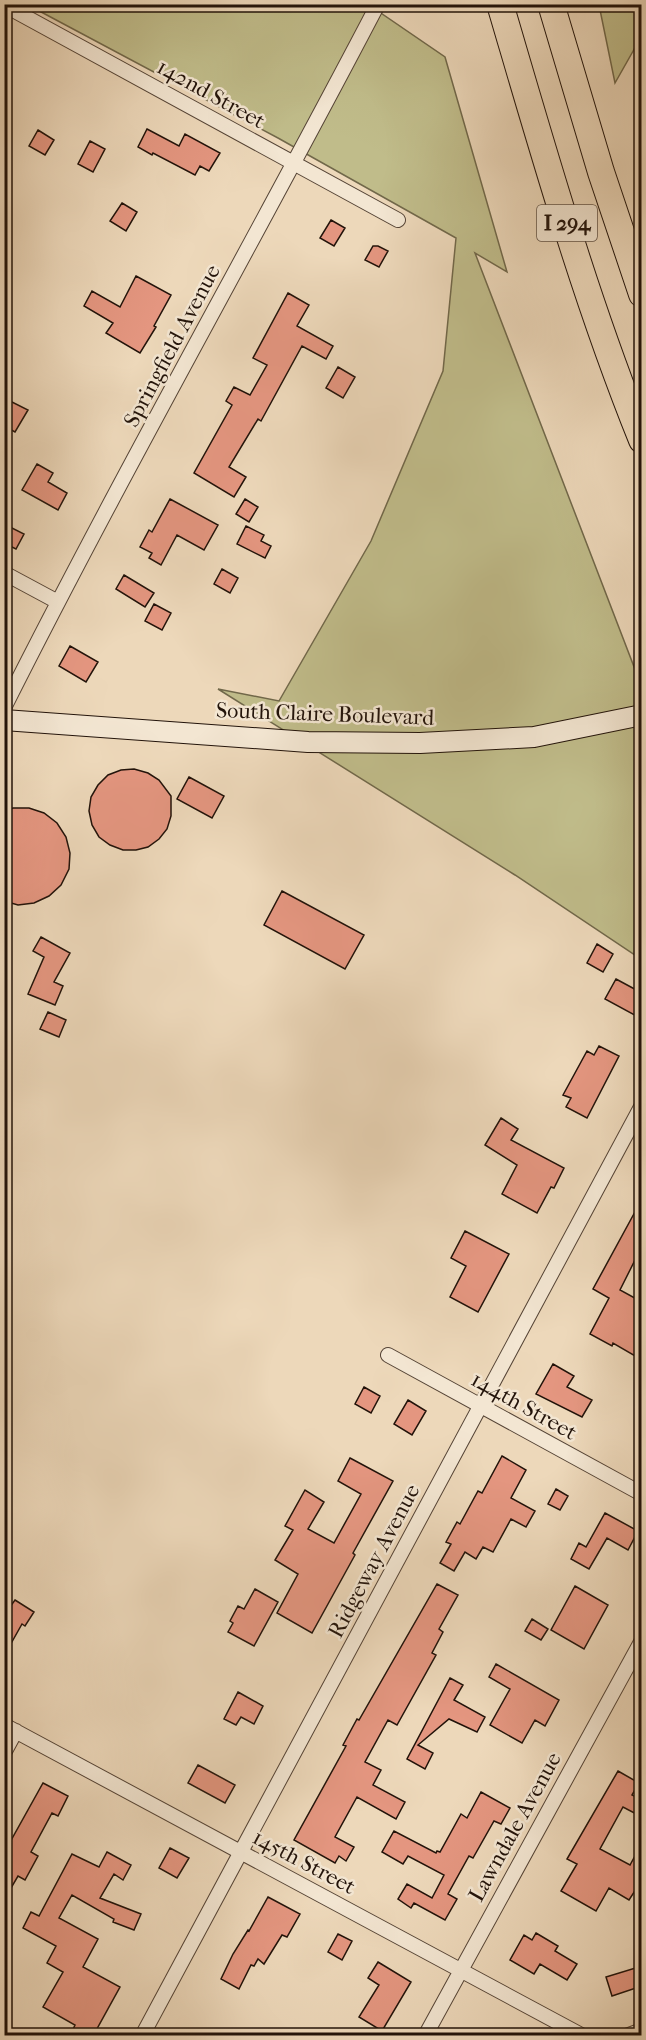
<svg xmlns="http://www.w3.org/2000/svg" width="646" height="2040" font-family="'IM FELL French Canon',serif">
	<rect width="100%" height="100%" fill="#edd8ba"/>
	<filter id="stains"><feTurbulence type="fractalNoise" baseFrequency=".00333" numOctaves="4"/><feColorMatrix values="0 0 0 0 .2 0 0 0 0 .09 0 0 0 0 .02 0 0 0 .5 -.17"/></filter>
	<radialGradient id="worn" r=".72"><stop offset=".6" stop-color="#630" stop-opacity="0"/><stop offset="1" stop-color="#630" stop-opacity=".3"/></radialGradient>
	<path fill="#c0bc8a" stroke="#71684a" stroke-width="1.5" d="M28,5H369L445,57L507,272L475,253L641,685V959L515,875L218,689L279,701L371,541L443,371L456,238L278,138Z
		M599,5H641V37L615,83Z"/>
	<path fill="#e49680" stroke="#22130a" stroke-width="1.5" d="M147,129L179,146L185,134L220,153L209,171L200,166L195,175L153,153L152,155L138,147Z
		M38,130L54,140L45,155L29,146Z
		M90,141L105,149L93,172L78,164Z
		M122,203L137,212L126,231L110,221Z
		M331,220L345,228L334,246L320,238Z
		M373,246H378L388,251L379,267L365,260Z
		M136,276L171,295L154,326L156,327L140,353L106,333L113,323L84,306L92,291L120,307Z
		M288,293L309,305L297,326L333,346L326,359L302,346L261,421L258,419L229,467L246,477L234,497L194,473L232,405L226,401L234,387L250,395L267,365L253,358Z
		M338,367L355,377L343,398L326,388Z
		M4,398L28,410L15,432L4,426Z
		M37,464L53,473L48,482L67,493L58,510L22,490Z
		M170,499L218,525L204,550L177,535L161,565L149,558L152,553L140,547L149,530L152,532Z
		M245,499L258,507L249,522L236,514Z
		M4,524L24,534L16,549L4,543Z
		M246,526L264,535L261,541L271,546L265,558L237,544Z
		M222,569L238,578L230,593L214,584Z
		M124,575L154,593L145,607L116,589Z
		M154,604L171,613L162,630L145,621Z
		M70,646L98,662L86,682L59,666Z
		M134,769L148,773L159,780L171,796V816L167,829L159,839L148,847L136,850H123L110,845L99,837L92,825L89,811L91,797L98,785L108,775L121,770Z
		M189,777L224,796L212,818L177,799Z
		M13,808H29L44,813L57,823L66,837L70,853L69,869L61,885L49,896L34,903L18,905L4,901V811Z
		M282,891L364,935L345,969L264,925Z
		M41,937L70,953L54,982L63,986L55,1005L28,994L44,957L33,951Z
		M597,944L613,954L603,972L587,963Z
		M616,979L642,993V1019L605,999Z
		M48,1012L66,1020L59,1037L40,1029Z
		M599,1046L619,1056L587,1118L566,1107L571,1098L563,1095L587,1051L594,1055Z
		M501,1118L518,1129L511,1140L564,1168L554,1188L551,1187L537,1213L502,1194L517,1165L485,1145Z
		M642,1199V1246L620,1290L642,1302V1360L613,1343L612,1346L590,1334L609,1298L593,1289Z
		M465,1231L509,1254L478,1312L450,1297L466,1266L451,1258Z
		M553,1364L574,1376L567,1387L592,1400L582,1417L536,1394Z
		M364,1387L380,1396L371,1413L355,1404Z
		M408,1400L426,1411L412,1435L394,1424Z
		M502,1456L526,1470L511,1498L535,1511L526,1527L511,1519L493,1552L483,1547L476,1559L465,1552L454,1571L440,1563L451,1544L446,1542L457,1522L460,1524L478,1491L482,1493Z
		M350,1458L393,1481L353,1553L355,1555L312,1633L277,1613L298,1574L275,1560L293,1530L285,1526L305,1490L324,1502L308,1529L334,1543L361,1494L338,1481Z
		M556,1489L568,1496L560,1510L548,1504Z
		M605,1513L638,1531L628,1550L607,1538L589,1569L571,1559L579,1543L586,1547Z
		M437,1584L458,1595L439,1629L443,1632L432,1653L436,1655L397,1725L388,1720L365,1762L381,1770L373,1785L405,1802L396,1819L357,1797L335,1837L354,1847L346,1861L339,1856L335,1863L294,1840L346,1746L343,1745L357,1719L359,1720Z
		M575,1586L608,1605L584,1649L551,1630Z
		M255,1589L278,1602L254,1646L228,1632L233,1623L230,1621L238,1606L244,1609Z
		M15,1600L34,1612L25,1626L22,1624L4,1656V1615Z
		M532,1619L548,1629L541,1640L525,1631Z
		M496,1664L559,1700L545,1726L535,1720L522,1743L490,1725L510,1689L489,1677Z
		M450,1678L463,1685L454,1700L485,1717L477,1732L449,1719L418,1745L433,1753L425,1769L407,1759Z
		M238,1692L263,1706L254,1724L241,1717L236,1725L224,1719Z
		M198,1765L235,1785L225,1803L188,1783Z
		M618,1771L639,1783L632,1795L642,1800V1817L623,1807L600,1849L630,1865L642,1843V1880L629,1900L609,1888L596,1911L561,1891L577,1864L567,1859Z
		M43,1783L68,1796L58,1816L52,1813L31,1852L38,1856L25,1880L18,1876L4,1900V1853Z
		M481,1792L510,1808L501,1824L494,1821L473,1858L469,1856L448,1894L457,1899L445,1920L414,1903L411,1908L398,1899L407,1884L432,1898L444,1875L408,1856L403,1864L382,1852L394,1831L436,1853L437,1851L440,1852L461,1814L467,1818Z
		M170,1848L189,1858L177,1878L159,1868Z
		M107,1852L131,1865L123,1880L114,1874L100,1898L141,1914L134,1930L113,1922L114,1919L72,1895L59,1918L98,1939L83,1967L120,1987L93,2036H70L75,2025L43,2007L63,1972L47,1963L56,1946L23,1928L31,1912L39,1916L72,1854L99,1867Z
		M268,1897L300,1914L287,1937L282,1935L264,1964L258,1959L254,1966L251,1965L239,1989L221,1979L233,1954L248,1930L249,1931Z
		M536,1933L558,1946L555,1951L577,1964L567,1980L540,1964L534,1974L510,1960L524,1935L532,1940Z
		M338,1934L352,1941L342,1960L328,1952Z
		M378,1962L411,1982L382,2031L359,2017L379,1985L368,1978Z
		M642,1966V1986L612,1996L606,1977Z"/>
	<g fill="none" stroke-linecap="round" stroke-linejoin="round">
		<defs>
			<path id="street" d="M4,5L398,220
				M4,573L58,602
				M4,708C123,471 255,240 378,4
				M388,1355L642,1494
				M4,1725L583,2036
				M4,1753L16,1731
				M142,2036L642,1105
				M425,2036L642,1640
				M626,2036L642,2030"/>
			<path id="secondary" d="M4,720L308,742L420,743L534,737L642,715"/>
			<path id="highway" d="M500,4C543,150 585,299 642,440
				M551,4L601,172L642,294"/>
		</defs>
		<use href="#street" stroke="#554436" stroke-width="16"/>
		<use href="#secondary" stroke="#22130a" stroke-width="22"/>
		<use href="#highway" stroke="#22130a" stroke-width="28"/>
		<use href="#street" stroke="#f3e6d2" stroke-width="14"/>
		<use href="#secondary" stroke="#f3e6d2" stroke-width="20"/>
		<use href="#highway" stroke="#edd8ba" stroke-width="26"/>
	</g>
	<g text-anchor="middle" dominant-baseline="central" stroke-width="5" stroke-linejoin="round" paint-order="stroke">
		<rect fill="#f3e6d2" stroke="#615246" stroke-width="1.5" x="537" y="205" width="60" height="36" rx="4.5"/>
		<g font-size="21" font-weight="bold" fill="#22130a">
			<text x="567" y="223">I 294</text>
		</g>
		<g font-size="22" fill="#22130a" stroke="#f3e6d2">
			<text transform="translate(211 94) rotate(29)">142nd Street</text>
			<text transform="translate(172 346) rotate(-62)">Springfield Avenue</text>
			<text transform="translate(325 714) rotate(2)">South Claire Boulevard</text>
			<text transform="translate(524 1406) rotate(29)">144th Street</text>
			<text transform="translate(374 1561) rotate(-62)">Ridgeway Avenue</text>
			<text transform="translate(515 1827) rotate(-61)">Lawndale Avenue</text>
			<text transform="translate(304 1862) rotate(28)">145th Street</text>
		</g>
	</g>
	<rect width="646" height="2040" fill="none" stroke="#edd8ba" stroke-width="24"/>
	<rect x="6" y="6" width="634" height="2028" fill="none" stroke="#22130a" stroke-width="3"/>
	<rect x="12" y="12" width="622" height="2016" fill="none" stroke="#22130a" stroke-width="1.5"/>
	<rect width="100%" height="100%" filter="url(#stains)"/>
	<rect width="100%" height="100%" fill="url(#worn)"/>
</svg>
